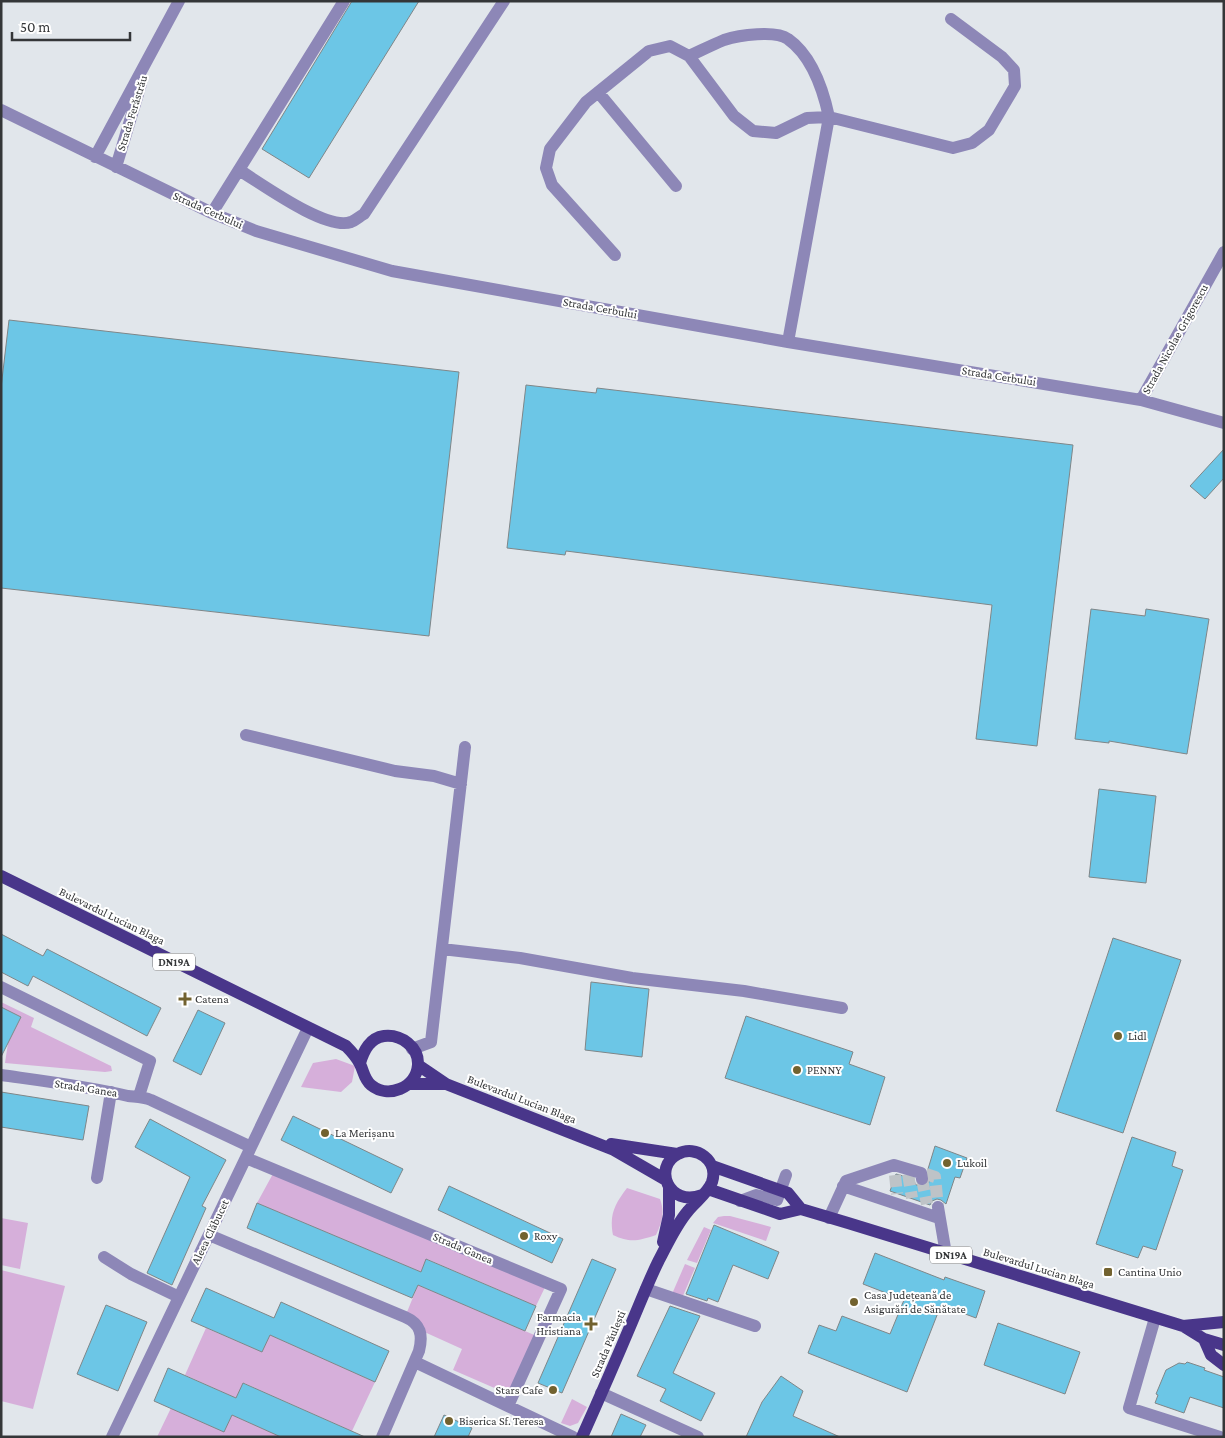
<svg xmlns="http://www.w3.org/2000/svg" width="1225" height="1438" font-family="'Crimson Pro',serif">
	<rect width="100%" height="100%" fill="#e1e6eb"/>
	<path fill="#d6afda" d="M1,1002L34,1018L31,1027L111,1066L112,1071L105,1072L5,1063L8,1043L21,1017L1,1007Z
		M336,1059L355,1066L352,1082L341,1092L301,1087L313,1063Z
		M275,1170L547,1283L536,1306L427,1259L421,1272L257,1203Z
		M627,1188L660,1199C665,1213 662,1222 656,1235C638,1241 630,1243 613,1235C609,1214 615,1204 627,1188Z
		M724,1216H730L771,1227L766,1241L713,1223L718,1217Z
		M1,1218L28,1223L20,1269L1,1265Z
		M704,1227L711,1230L697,1263L687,1260Z
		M685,1264L695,1268L682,1298L672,1294Z
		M1,1270L65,1286L33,1409L1,1401Z
		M418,1285L539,1337L513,1396L453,1370L462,1349L420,1330L405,1317Z
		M206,1328L262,1352L270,1335L375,1382L352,1431L244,1383L236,1398L185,1375Z
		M572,1399L587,1407L578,1423L570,1426L561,1423Z
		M171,1408L224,1432L232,1415L281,1437H157Z"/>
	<path fill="#6cc6e6" stroke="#7f8688" d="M352,1H419L309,178L262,149Z
		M9,320L459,372L429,636L1,588V388Z
		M526,385L596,393L597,388L1073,445L1037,746L976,739L992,605L566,551L565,555L507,548Z
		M1224,449V478L1205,499L1190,486Z
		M1091,609L1145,616L1146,609L1209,619L1187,754L1109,741V743L1075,739Z
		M1099,789L1156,796L1146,883L1089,877Z
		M1,934L43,956L47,949L161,1008L147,1036L33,976L28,986L1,972Z
		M1113,938L1181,960L1123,1133L1056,1111Z
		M591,982L649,989L642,1057L585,1050Z
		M1,1007L21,1017L1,1057Z
		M198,1010L225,1023L201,1075L173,1061Z
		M746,1016L853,1052L849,1064L885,1077L870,1125L725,1078Z
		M1,1092L89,1106L83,1140L1,1127Z
		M293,1116L403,1169L391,1193L281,1140Z
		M150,1119L226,1160L202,1206L206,1208L172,1285L147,1273L190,1177L135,1147Z
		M1132,1137L1176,1152L1172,1166L1183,1170L1156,1250L1143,1246L1138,1258L1096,1244Z
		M935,1146L967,1158L960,1178L955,1177L946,1204L941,1200L937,1199L932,1201L930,1205L890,1191L896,1174L914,1179L915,1184L920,1187L928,1185L930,1178L928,1169Z
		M449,1186L563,1239L552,1263L438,1210Z
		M257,1203L421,1272L426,1259L536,1306L525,1331L418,1285L412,1298L247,1228Z
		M714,1225L779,1252L768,1279L733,1265L718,1302L708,1298L707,1301L686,1294Z
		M875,1253L944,1280L945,1277L985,1291L976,1318L941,1305L907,1392L808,1353L819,1325L836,1331L842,1316L890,1334L904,1300L863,1284Z
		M592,1259L616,1269L562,1393L538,1383Z
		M206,1288L274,1318L281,1302L389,1351L375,1382L270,1335L262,1352L191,1321Z
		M106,1305L147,1322L118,1391L77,1374Z
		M670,1306L700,1316L673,1373L715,1393L701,1421L660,1401L666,1389L637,1376Z
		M998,1323L1080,1352L1065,1394L984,1365Z
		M1187,1362L1205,1368L1204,1370L1224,1377V1408L1190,1397L1184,1413L1155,1403L1158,1395L1156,1394L1166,1370L1179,1363L1185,1364Z
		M168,1368L236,1398L243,1383L365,1437H281L232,1415L224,1432L154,1401Z
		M781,1376L803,1391L793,1416L840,1437H746L762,1402Z
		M621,1414L646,1425L640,1437H611Z
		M444,1415L472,1428L468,1437H434Z"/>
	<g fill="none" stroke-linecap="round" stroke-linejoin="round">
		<path stroke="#bec3c7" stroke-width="12" stroke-dasharray="12 6" stroke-linecap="butt" d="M908,1174L912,1198
			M926,1174L935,1177L938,1207
			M895,1175L897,1194
			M922,1179L927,1204"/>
		<path stroke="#8d87b7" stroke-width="12" d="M689,56C700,51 712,45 724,40C739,35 776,30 788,39C812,56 823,89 829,117L788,342
			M598,92L676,186
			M1,110L212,213L256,231L392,271L788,342L1141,400L1224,423
			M95,157L179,1
			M116,167L141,84
			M239,170C262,184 326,231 351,222C356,220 360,216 364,214L504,1
			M212,213L344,1
			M615,255L552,185L546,168L550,149L586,102L649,51L670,46L689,56L734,116L753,131L776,133L807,118L829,117L953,148L972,143L989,130L1015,86L1014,70L1002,57L951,19
			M1141,400L1224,252
			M246,735L395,771L434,776L461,784
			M442,949L520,958L632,978L744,991L842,1008
			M1,987L150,1061L139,1096
			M412,1049L431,1042L465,747
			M1,1075C44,1081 86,1086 128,1096C136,1097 143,1097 151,1100L251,1147
			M246,1158L561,1289L508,1406
			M97,1178L111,1092
			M843,1186L939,1218
			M740,1201L756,1195L777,1200L786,1175
			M938,1207L946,1254
			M829,1218L846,1181L894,1165L921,1173L922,1179
			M209,1235L405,1317C421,1324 423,1335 419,1351L382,1437
			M104,1257L131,1274L179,1297
			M646,1289L755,1326
			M1155,1318L1129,1408L1220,1437
			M415,1362L573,1437
			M601,1393L698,1437
			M112,1437L308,1028"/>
		<path stroke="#49368a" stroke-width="12" d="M1,876L346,1046C351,1051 357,1058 360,1064C364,1072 364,1079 371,1085C388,1099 416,1088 418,1065C419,1047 401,1034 384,1036C370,1038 364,1050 360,1063
			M418,1065L446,1084L614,1150L666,1180
			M409,1084H446
			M611,1144L677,1154
			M712,1166L788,1193L801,1209
			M708,1189L780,1214L801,1209L848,1223L1183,1326L1204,1339L1224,1345
			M663,1242L669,1215V1187
			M1183,1326L1224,1322
			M1204,1339L1211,1355L1224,1365
			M582,1437C599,1399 616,1360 632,1322C641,1301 649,1280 659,1260C668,1243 676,1225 688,1211C695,1202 708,1193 712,1182C719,1161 696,1144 678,1154C652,1167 669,1208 702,1195"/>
	</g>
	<g fill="#72622f" stroke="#fff" stroke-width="2">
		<path d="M182.5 991.5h5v5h5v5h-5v5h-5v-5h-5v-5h5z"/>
		<circle cx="1118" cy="1036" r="5"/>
		<circle cx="797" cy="1070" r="5"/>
		<circle cx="325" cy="1133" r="5"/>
		<circle cx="947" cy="1163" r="5"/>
		<circle cx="524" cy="1236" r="5"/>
		<rect x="1103" y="1267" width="10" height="10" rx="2.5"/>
		<circle cx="854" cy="1302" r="5"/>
		<path d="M588.5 1316.5h5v5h5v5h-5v5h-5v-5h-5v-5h5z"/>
		<circle cx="553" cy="1390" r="5"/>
		<circle cx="449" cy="1421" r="5"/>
	</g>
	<g text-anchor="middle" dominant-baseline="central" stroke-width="4" stroke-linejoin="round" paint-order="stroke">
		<g fill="#fff" stroke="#717274" stroke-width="1">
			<rect x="153" y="953.5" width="42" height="17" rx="4"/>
			<rect x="930" y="1246.5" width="42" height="17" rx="4"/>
		</g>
		<g font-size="11" font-weight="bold" fill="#343638">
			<text x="174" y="962">DN19A</text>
			<text x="951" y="1255">DN19A</text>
		</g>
		<g font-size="12" fill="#343638" stroke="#fff">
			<text transform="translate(132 113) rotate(-73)">Strada Ferăstrău</text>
			<text transform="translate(208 210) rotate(24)">Strada Cerbului</text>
			<text transform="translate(600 308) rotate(10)">Strada Cerbului</text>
			<text transform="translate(1175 339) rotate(-61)">Strada Nicolae Grigorescu</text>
			<text transform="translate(999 376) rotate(9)">Strada Cerbului</text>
			<text transform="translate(112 916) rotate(26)">Bulevardul Lucian Blaga</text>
			<text transform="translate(86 1088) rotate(9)">Strada Ganea</text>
			<text transform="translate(522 1099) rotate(21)">Bulevardul Lucian Blaga</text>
			<text transform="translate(210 1232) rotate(-64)">Aleea Clăbucet</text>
			<text transform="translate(463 1248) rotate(23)">Strada Ganea</text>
			<text transform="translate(1039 1268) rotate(17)">Bulevardul Lucian Blaga</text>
			<text transform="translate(608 1344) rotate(-67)">Strada Păulești</text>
		</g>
		<g font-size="12" fill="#343638" stroke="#fff" text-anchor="start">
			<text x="195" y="999">Catena</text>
			<text x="1128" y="1036">Lidl</text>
			<text x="807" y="1070">PENNY</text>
			<text x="335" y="1133">La Merișanu</text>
			<text x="957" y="1163">Lukoil</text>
			<text x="534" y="1236">Roxy</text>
			<text x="1118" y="1272">Cantina Unio</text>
			<text x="864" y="1295">Casa Județeană de<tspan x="864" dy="14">Asigurări de Sănătate</tspan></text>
			<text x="581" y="1317" text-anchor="end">Farmacia<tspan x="581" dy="14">Hristiana</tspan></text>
			<text x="543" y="1390" text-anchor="end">Stars Cafe</text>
			<text x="459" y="1421">Biserica Sf. Teresa</text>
		</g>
	</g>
	<rect width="1225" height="1438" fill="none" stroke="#343638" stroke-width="5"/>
	<path d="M12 32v8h118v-8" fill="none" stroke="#343638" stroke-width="2.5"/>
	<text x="20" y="32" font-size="15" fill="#343638" stroke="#ffffff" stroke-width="4" paint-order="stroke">50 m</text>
</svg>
